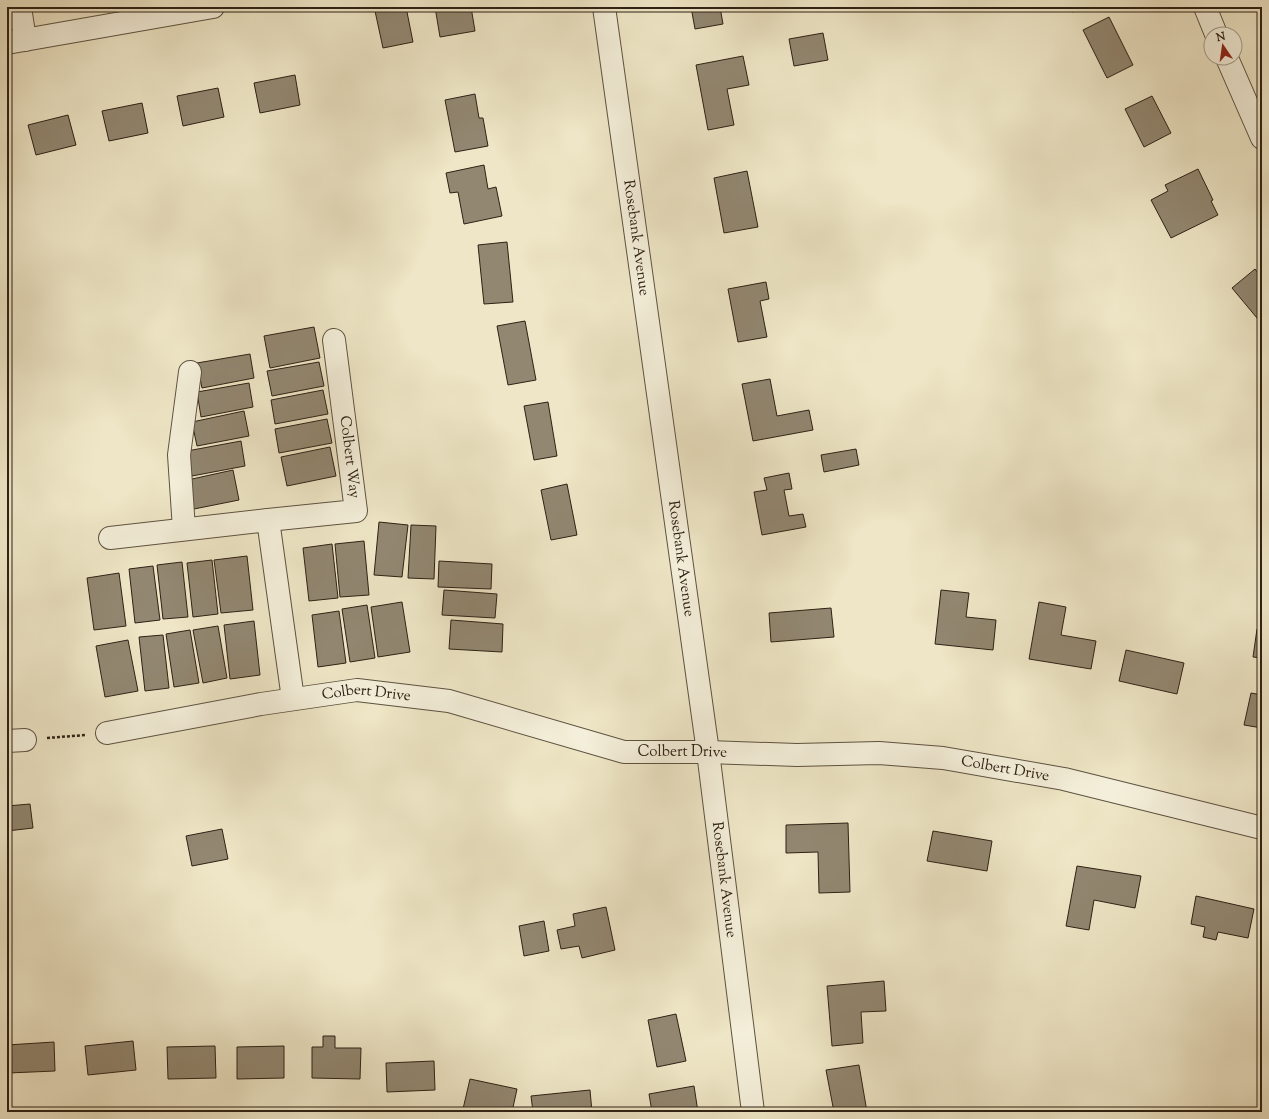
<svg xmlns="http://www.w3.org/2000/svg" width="1269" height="1119" font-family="'Sorts Mill Goudy',serif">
	<rect width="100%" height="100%" fill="#eee6c6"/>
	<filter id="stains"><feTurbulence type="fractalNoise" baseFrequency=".005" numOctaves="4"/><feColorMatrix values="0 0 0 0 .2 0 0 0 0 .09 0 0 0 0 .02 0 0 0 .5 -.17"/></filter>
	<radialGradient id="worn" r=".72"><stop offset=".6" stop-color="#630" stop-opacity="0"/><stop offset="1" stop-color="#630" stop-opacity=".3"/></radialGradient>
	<path fill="#928771" stroke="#2e2115" d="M394,7H406L413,42L383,48L375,11Z
		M435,7H471L475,31L440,37Z
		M691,7H720L723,24L695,29Z
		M1069,7H1081L1072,12Z
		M1109,17L1133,65L1107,78L1083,30Z
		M823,33L828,60L794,66L789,39Z
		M743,56L749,85L727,89L734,125L708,130L696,65Z
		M295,75L300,105L260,113L254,83Z
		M218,88L224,117L183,126L177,96Z
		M475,94L479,118H483L488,146L455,152L445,100Z
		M1152,96L1171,133L1144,147L1125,109Z
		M142,103L148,133L109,141L102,111Z
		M68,115L76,145L36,155L28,125Z
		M484,165L488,189L496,187L502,216L464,224L458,192L450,193L446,173Z
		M1198,169L1213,200L1211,201L1218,215L1171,238L1151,200L1168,191L1165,185Z
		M747,171L758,227L724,233L714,178Z
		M507,242L513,302L484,304L478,245Z
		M1255,269L1262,278V324L1232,288Z
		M766,282L769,299L760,301L767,337L738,342L728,289Z
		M525,321L536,380L508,385L497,326Z
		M314,327L320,358L270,368L264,336Z
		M250,354L254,378L202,388L197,363Z
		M319,362L324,386L272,396L267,371Z
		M770,379L777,416L809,410L813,430L753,441L742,384Z
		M249,383L253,407L201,417L197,392Z
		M323,390L328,414L275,424L271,400Z
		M548,402L557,456L534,460L524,406Z
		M244,411L249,436L197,446L192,422Z
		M327,419L332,443L279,453L275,429Z
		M241,441L245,466L192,476L187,451Z
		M330,447L336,476L287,486L281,457Z
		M856,449L859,465L824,472L821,455Z
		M233,470L239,500L189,510L183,481Z
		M789,473L792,489L784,490L789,516L803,514L806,527L762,535L754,492L767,490L764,478Z
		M567,484L577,535L551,540L541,490Z
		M379,522L408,525L402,577L374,575Z
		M411,525L436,526L434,579L408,578Z
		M364,541L369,595L340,597L335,544Z
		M332,544L338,598L309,601L303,548Z
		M247,556L253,610L221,613L214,560Z
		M212,560L218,614L193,617L187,563Z
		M439,561L492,564L491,589L438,587Z
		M182,562L188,617L163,619L157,565Z
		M153,566L160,620L135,623L129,569Z
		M119,573L126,626L94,630L87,578Z
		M444,590L497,594L495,618L442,615Z
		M941,590L969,593L966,617L996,620L993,650L935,644Z
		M402,602L410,652L378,657L371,607Z
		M1039,602L1066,607L1061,635L1096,641L1091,669L1029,659Z
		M367,605L375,658L350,662L342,609Z
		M831,608L834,637L771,642L769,613Z
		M339,611L346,663L318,667L312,615Z
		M451,620L503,624L502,652L449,649Z
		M254,621L260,675L230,679L224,625Z
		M218,626L227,678L203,683L193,630Z
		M1257,629L1262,630V658L1253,657Z
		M190,630L199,683L174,687L166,634Z
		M163,635L169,688L145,691L139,637Z
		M128,640L138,691L105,697L96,646Z
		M1126,650L1184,663L1177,694L1119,681Z
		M1251,693L1262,695V728L1244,725Z
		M30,804L33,828L7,831V806Z
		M848,823L850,892L819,893L818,852L786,853V825Z
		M222,829L228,859L192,866L186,836Z
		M933,831L992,841L987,871L927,861Z
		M1077,866L1141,876L1135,908L1094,900L1089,930L1066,926Z
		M1196,896L1254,909L1248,938L1218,932L1216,940L1203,937L1205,927L1191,924Z
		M606,907L615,950L582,958L579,946L561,949L557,930L575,926L573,914Z
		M544,921L549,951L524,956L519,926Z
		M884,981L886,1011L861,1012L863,1043L832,1046L827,986Z
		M676,1014L686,1061L657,1067L648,1020Z
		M323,1036H335V1048H361L360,1079L312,1078V1047H323Z
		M133,1041L136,1070L88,1075L85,1046Z
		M54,1042L55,1071L8,1073L7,1045Z
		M215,1046L216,1078L168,1079L167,1047Z
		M284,1046V1078L237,1079V1047Z
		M434,1061L435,1090L387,1092L386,1063Z
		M859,1065L867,1112H834L826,1070Z
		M470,1079L517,1089L512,1112H476L463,1109Z
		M694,1086L698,1112H652L649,1094Z
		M590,1090L592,1112H533L531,1096Z"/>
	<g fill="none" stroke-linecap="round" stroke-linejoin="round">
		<defs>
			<g id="minor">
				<path d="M20,7L25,40"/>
				<path d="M1205,7L1216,34"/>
				<path d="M7,43L213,7"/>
				<path d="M1227,58L1262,138"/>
				<path d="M268,520L356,511L334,340"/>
				<path d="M184,529L179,455L190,372"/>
				<path d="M110,538L268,520L293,699"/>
				<path id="s1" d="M107,733L261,704L357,690L449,701L624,752H708L797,755L879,753L943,758L1064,779L1262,828"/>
				<path d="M7,741L25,740"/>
			</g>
			<g id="tertiary">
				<path id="s2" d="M604,7L708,752L753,1112"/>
			</g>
		</defs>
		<use href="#minor" stroke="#5e5241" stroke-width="24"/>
		<use href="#tertiary" stroke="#5e5241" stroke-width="24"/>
		<path stroke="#2e2115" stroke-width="2.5" stroke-dasharray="3 2" stroke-linecap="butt" d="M47,738L86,735"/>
		<use href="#minor" stroke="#f4efda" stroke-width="22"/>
		<use href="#tertiary" stroke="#f4efda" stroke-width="22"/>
	</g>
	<g text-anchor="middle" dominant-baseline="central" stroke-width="3" stroke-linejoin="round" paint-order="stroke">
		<g font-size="15" fill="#2e2115" stroke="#f4efda">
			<text stroke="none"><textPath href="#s2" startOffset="233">Rosebank Avenue</textPath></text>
			<text transform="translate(349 457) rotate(83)">Colbert Way</text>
			<text stroke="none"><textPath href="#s2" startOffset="557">Rosebank Avenue</textPath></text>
			<text stroke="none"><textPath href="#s1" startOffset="263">Colbert Drive</textPath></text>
			<text stroke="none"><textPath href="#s1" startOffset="587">Colbert Drive</textPath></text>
			<text stroke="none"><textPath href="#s1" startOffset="911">Colbert Drive</textPath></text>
			<text stroke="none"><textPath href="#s2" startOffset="881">Rosebank Avenue</textPath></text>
		</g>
	</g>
	<rect width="1269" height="1119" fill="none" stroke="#eee6c6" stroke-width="24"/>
	<rect x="8" y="8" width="1253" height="1103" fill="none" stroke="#2e2115" stroke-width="2"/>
	<rect x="12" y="12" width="1245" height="1095" fill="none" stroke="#2e2115"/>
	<g transform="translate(1223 46) rotate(347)"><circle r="19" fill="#f4efda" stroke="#a59d8b"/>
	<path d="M0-3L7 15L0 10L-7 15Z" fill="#8f2418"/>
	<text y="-6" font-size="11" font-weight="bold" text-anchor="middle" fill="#2e2115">N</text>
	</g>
	<rect width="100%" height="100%" filter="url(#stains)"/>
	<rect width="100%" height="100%" fill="url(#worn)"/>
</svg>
